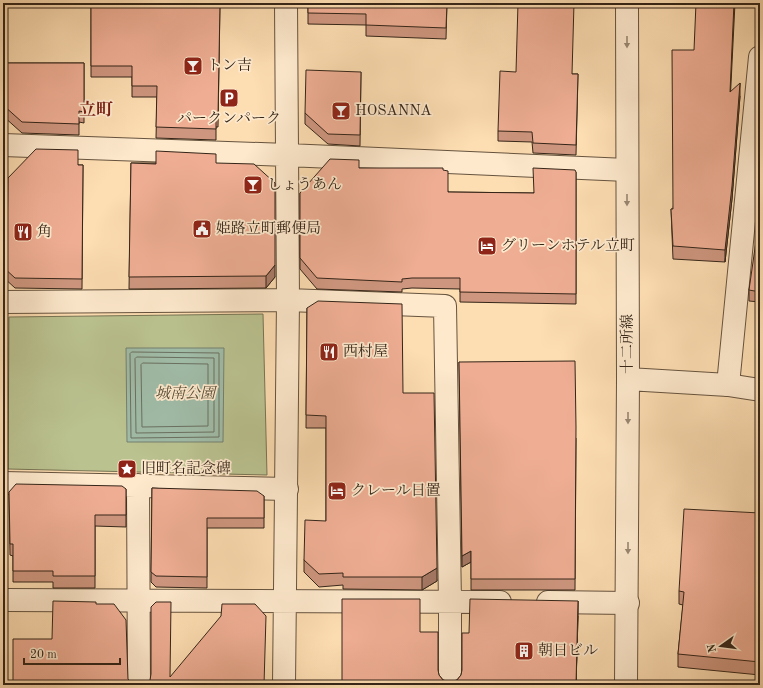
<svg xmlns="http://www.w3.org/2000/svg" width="763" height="688" font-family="'Old Standard TT','Noto Serif JP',serif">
	<rect width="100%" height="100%" fill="#fdddb2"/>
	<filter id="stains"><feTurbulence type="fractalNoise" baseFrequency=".005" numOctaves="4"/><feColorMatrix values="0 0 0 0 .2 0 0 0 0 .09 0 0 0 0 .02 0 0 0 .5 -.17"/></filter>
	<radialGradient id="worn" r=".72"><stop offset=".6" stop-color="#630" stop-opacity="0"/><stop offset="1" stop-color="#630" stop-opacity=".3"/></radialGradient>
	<path fill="#bac290" stroke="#777454" d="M263,314L267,475L8,469L9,317Z"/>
	<path fill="#a0bca8" stroke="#75806e" d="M126,348H224L223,442H127Z"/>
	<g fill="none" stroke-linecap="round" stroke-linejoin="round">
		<path stroke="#6a7060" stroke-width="1" d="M132,352L219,353V437L131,438L130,354Z
			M137,357L214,358V432L136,433L135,359Z
			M143,363L208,364V426L142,427L141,365Z"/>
		<defs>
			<path id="minor" d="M3,145L287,155L627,170
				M3,302L288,300L445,306L450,602V685
				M728,385L760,57
				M3,483L287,489
				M138,485L139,685
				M3,600L500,602
				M548,602L628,603
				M284,685L288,300L286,3"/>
			<path id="tertiary" d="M628,379L728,385L760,390
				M626,685L628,379L627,3"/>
		</defs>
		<use href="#minor" stroke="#66533e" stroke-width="24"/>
		<use href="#tertiary" stroke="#66533e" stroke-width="24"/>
		<use href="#minor" stroke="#fee9cd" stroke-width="22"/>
		<use href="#tertiary" stroke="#fee9cd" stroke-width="22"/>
	</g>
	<path fill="#ce967f" stroke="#342518" d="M91,3H251L250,5L220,4L218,127H216V140L156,138L157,97H132V77H91Z
		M308,3H447L446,39L366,36V25L308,24Z
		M694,50L730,92L740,96L732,199L725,262L673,259L671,209H673Z
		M3,63H84V123L79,122V135L22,133L3,116Z
		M361,72L360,146L328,144L305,124V113Z
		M572,74H578L576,155L533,153L532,142L498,141V131Z
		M131,163H216L275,277L266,288L129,289Z
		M78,165H83L82,289L15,288L3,277V246H7Z
		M359,168L443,170L448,192L533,193L576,172V304L460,302V289L412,288L402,289V292L317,289L300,269V193Z
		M760,242V302L749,301V290Z
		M307,308L403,393L437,581L422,590L343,589V585L319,587L304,572V560L326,521V428H306Z
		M459,362L576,438L575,590H471V562L462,567Z
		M152,488L264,496V528H207V588L156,587L151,582Z
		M126,489V527L95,526V588H53V582H13V556L10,555L9,492Z
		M760,513V675L678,667V654L683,605L679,604V591Z
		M578,616L576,685H342L420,632L438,670L439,675L443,680L450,682L457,680L461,675L469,633Z"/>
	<path fill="#a77a68" stroke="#342518" d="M734,3H735L730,104V92Z
		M740,83V96L732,199L725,262V250Z
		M275,265V277L266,288V276Z
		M471,551V562L462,567V556Z
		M437,568V581L422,590V577Z
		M578,601V616L576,685Z"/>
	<path fill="#efae94" stroke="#342518" d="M91,3H220L218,116H216V129L156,127L157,86H132V66H91Z
		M308,3H447L446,28L366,25V14L308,13Z
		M518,3H574L572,74H578L576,145L533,143L532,132L498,131L500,71L516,72Z
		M696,3H734L730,92L740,83L732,186L725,250L673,246L671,209H673L672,50H694Z
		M3,63H84V112L79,111V124L22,122L3,105Z
		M306,70L361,72L360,135L328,134L305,113Z
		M36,149L78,150V165H83L82,279L15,278L3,267V246H7L8,178Z
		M156,151L216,154V163L254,164L275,183V265L266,276L129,277L131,163L156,164Z
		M330,159L359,160V168H443V170L448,171V192L534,193L533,168L575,170L576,172V294L460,292V278H412L402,279V282L317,278L300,258V193Z
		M756,241L760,242V292L749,290Z
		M318,301L402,304L403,393H434L437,568L422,577H343V573L319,574L304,560L305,520L326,521V416L306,415L307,308Z
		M575,361L576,427L575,579H471V551L462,556L459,362Z
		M16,484L122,486L126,489V515H95V576H53V571H13V544H10L9,492Z
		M152,488L257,491L264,496V518H207V577L156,576L151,572Z
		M684,509L760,513V662L678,654L684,592L679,591Z
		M342,599H420V632H438V670L439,675L443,680L450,682L457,680L461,675L462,670V633H469L470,599L578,601L576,685H428L396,684V685H342Z
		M53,601L96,602V604H114L126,620L128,679L132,684L136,685H13V639H52Z
		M156,602H171L170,677L221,616L222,604H255L266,616L264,685H143L145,684L150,680L151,674V607Z"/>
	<defs><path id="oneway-solid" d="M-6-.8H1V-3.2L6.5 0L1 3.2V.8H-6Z"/></defs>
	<g fill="#998772">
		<use href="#oneway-solid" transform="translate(627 42) rotate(90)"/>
		<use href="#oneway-solid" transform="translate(627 200) rotate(90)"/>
		<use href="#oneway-solid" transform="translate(628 418) rotate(90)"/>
		<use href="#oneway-solid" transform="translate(628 548) rotate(90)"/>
	</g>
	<defs>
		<symbol id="bar-square" viewBox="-11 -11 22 22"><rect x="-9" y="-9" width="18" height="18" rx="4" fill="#8f2418" stroke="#fee9cd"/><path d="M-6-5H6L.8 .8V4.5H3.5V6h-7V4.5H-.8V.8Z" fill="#fff"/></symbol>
		<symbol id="parking-square" viewBox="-11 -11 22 22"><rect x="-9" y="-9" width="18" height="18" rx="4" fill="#8f2418" stroke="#fee9cd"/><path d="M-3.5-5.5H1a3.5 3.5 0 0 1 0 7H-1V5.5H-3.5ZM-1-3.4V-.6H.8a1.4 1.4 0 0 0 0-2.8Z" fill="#fff"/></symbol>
		<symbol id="civic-square" viewBox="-11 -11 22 22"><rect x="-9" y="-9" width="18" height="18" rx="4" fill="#8f2418" stroke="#fee9cd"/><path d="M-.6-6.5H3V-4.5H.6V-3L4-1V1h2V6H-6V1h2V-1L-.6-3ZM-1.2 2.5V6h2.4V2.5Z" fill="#fff"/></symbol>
		<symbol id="restaurant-square" viewBox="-11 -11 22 22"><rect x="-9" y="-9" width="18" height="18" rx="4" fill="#8f2418" stroke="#fee9cd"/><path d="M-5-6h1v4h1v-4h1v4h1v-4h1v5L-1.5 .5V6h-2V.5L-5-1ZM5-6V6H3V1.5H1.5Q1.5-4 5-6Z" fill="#fff"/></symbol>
		<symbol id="hotel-square" viewBox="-11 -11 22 22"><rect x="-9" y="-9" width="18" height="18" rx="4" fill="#8f2418" stroke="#fee9cd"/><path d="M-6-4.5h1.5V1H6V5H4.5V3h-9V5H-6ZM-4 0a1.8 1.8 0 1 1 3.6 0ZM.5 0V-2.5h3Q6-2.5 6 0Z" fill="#fff"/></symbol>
		<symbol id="sight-square" viewBox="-11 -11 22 22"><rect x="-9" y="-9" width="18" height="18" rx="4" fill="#8f2418" stroke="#fee9cd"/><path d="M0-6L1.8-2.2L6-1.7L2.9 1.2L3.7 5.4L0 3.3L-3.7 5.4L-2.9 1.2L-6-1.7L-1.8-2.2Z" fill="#fff"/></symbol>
		<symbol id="building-square" viewBox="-11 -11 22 22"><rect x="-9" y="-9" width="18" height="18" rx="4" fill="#8f2418" stroke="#fee9cd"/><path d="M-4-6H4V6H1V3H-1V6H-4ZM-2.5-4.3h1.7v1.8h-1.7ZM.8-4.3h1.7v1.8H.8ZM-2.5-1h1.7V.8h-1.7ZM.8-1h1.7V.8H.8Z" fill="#fff"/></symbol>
	</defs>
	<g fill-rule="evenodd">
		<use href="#bar-square" x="182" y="55" width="22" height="22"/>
		<use href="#parking-square" x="218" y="87" width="22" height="22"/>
		<use href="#bar-square" x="330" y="100" width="22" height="22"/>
		<use href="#bar-square" x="242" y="174" width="22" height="22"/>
		<use href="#civic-square" x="191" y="218" width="22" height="22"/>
		<use href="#restaurant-square" x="12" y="221" width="22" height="22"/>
		<use href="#hotel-square" x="476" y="235" width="22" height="22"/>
		<use href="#restaurant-square" x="318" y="341" width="22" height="22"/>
		<use href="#sight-square" x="116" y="458" width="22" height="22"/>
		<use href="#hotel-square" x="326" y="480" width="22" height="22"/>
		<use href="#building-square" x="513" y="640" width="22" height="22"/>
	</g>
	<g text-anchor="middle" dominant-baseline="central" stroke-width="3.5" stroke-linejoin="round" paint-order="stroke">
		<g font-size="15" fill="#342518" stroke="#fee9cd" text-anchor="start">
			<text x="207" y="66">トン吉</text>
			<text x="355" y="111">HOSANNA</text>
			<text x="229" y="119" text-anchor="middle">パークンパーク</text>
			<text x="267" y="185">しょうあん</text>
			<text x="216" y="229">姫路立町郵便局</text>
			<text x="37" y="232">角</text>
			<text x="501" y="246">グリーンホテル立町</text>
			<text x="343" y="352">西村屋</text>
			<text x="141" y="469">旧町名記念碑</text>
			<text x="351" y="491">クレール日置</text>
			<text x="538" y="651">朝日ビル</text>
		</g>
		<g font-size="15" fill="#342518" stroke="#fee9cd">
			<text transform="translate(628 344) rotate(-90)">十二所線</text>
		</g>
		<g font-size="15" font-style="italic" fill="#564c36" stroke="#fee9cd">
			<text x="185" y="394">城南公園</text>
		</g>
		<g font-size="17" font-weight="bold" fill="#7a1f14" stroke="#fee9cd">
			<text x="96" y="110">立町</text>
		</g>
	</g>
	<rect width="763" height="688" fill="none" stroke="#fdddb2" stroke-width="16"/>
	<rect x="4" y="4" width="755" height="680" fill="none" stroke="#342518" stroke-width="2"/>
	<rect x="8" y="8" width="747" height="672" fill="none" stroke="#342518"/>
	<g transform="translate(721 646) rotate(256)" stroke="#fee9cd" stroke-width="3" paint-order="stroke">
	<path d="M0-3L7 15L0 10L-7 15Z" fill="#342518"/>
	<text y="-6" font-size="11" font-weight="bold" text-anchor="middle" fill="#342518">N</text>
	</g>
	<path d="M24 658v6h96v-6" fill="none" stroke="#342518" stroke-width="2"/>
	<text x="30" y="658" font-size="12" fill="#342518" stroke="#fee9cd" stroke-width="3" paint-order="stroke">20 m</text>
	<rect width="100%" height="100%" filter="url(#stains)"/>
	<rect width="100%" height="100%" fill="url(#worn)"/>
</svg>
